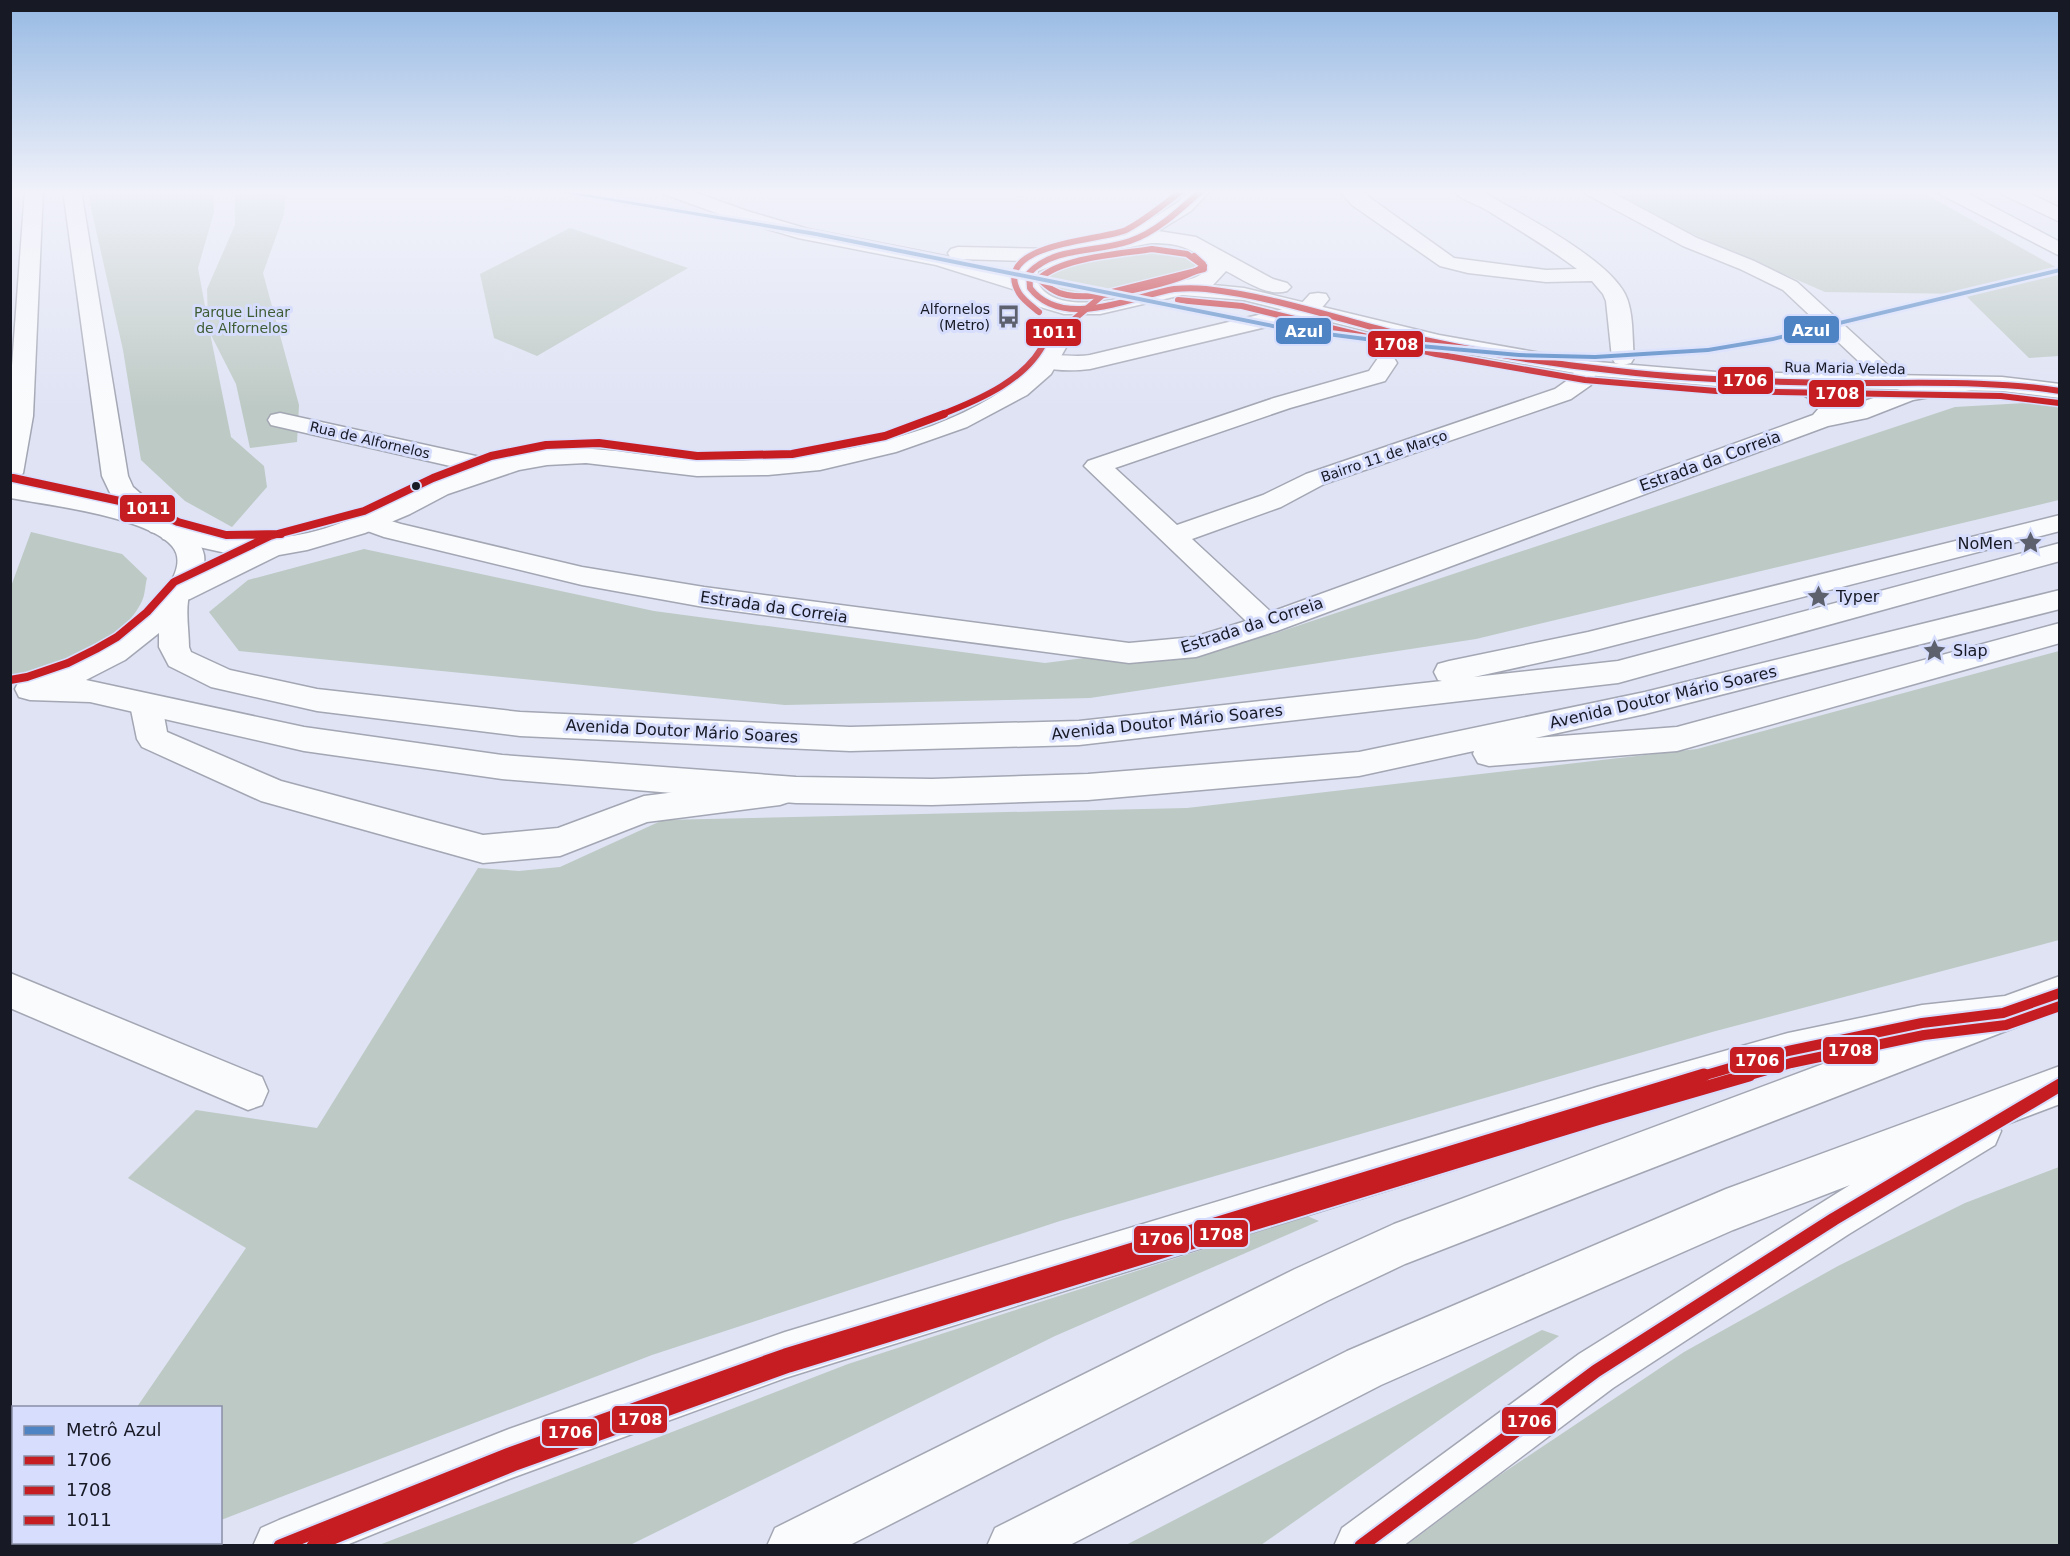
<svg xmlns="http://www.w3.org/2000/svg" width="2070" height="1556" font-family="'DejaVu Sans',sans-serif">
	<rect width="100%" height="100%" fill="#dfe3f4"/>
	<path fill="#bdc9c4" d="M87,190H213L214,212L198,268L208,322L207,289L235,225V190H286L284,214L263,273L299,405L297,442L250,448L236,384L210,333L231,437L264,466L267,487L232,527L185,501L141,460L123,350Z
		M1601,190H1918L2059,269V356L2029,358L1964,294L1825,292L1640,211Z
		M570,228L688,268L537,356L494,338L480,274Z
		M1160,247L1181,251L1195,262V268L1185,275L1083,298L1059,292L1048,281L1052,272L1061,268Z
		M2043,402L2059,407V500L1476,639L1090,698L785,705L239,651L209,612L248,580L364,549L654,611L1045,663L1273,634L1955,407Z
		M31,532L122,554L147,578C145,586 145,595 142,601C126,636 65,674 29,680C23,681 16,679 11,678L10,589Z
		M2059,651V940L1712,1032L1060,1221L652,1355L221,1520L220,1408L137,1407L246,1248L128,1178L196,1110L317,1128L478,868L519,871L560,867L663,820L1187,808L1697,749Z
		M2059,1167V1545H1407L1497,1477L1684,1352L1838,1266L1965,1203Z
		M1307,1216L1319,1221L1055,1336L630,1545H379L848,1364Z
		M1542,1330L1559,1336L1261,1545H1126Z"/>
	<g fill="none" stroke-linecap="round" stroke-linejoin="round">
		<defs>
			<path id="minor" d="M1339,190H1359L1454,258L1546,270L1577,269C1548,247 1516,228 1485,209C1476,204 1459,199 1453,190H1478L1483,192C1520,214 1606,257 1625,294C1634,312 1632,338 1634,358L1631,363L1623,365L1615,363L1612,358L1606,301L1603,294L1592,281L1546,282L1468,273L1440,266L1352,205Z
				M1584,190H1607L1697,238L1754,261L1797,282L1891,368L1887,373L1879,375L1871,373L1783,290L1740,269L1683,246L1586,194Z
				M1318,293L1326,294L1329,299L1316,315L1308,317L1090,369C1074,371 1057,371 1041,367L1038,362L1041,357C1057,353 1074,358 1090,355L1300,305L1310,294Z
				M1386,356L1394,358L1397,363L1385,381L1290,408L1115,468L1177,525L1263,495L1306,474L1555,389L1572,377L1578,363L1586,361L1594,363L1598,368L1591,385L1571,399L1324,484L1281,507L1192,539L1271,612L1813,415L1819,408C1807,391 1788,391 1770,386L1766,381L1770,376C1798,369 1829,385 1844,408L1900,389L1969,377L1977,379L1981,384L1977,389L1913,400L1867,418L1828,426L1277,631L1196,657L1129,663L704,607L582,585L384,537L359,528L355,522L359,516L368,514L401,524L582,567L704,587L1129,643L1194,637L1246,621L1084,466L1088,461L1274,398L1369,371L1378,358Z
				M280,413L494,460L503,463L507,468L503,473L494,476L271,425L268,420L271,415Z
				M146,694L157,697L162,705L167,732L281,781L483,835L558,828L644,796L780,779L792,783L797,792L792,801L780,805L647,822L560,856L483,863L261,801L142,747L137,739L130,705L135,697Z
				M10,973L262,1077L268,1091L262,1105L248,1110L10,1008Z"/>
			<path id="tertiary" d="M662,190H688L747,211L808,229L950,257L948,253L951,249L958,247L1058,249L1126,235L1177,203L1191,190H1211L1191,211L1158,231L1196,237L1273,279L1287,283L1291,287L1287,291C1267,297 1244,280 1226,271L1213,285L1244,288L1439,335L1586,361L1716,372L2002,377L2060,384V398L2002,391L1716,386L1586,375L1439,349L1244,300L1182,295L1100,314H1064L1037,306L1022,292L936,265L798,238L733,219L664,194ZM1151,243C1171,243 1189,245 1204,260L1206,270C1196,281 1184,279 1172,283C1141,295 1073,315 1045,292C1038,286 1036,280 1038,271L1073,258ZM959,259L1027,261L1018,270L1016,277Z
				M1057,337L1065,339L1068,344L1051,374L1027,395L967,427L896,452L820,470L768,475L697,476L586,463L547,465L519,470L448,494L410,514L365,533L307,550L279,555L190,599L180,601L170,599L166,592L170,585L235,555L163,539L159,533L163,527C182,522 204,533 223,536C251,541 280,539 308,533C352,523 389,500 429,483C466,467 508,454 547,449C598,444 648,458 698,460C801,465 954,441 1032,367C1040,359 1043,348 1049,339Z"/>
			<path id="secondary" d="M10,482C50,490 197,508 204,555C207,579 191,585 188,601C186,615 189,633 189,647L191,652L230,670L317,689L520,712L850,727L1079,721L1442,681L1438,680L1434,672L1438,664L1449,661L1588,632L2060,515V531L1588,652L1474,677L1618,661L2060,543V561L1618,683L1079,745L850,751L520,736L317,711L211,687L169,666L159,647V633L125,660L86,680L304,727L502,755L796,777L932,779L1088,774L1359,752L1645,692L2060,590V609L1645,714L1535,738L1677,727L2060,623V643L1677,751L1489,766L1478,763L1473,754L1474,751L1359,776L1088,800L932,805L796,803L502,779L304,751L90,702L30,700L19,697L15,689L19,681L33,678L34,675C57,668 81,659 102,647C124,634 198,576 172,546C147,517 49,505 10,498Z"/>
			<path id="trunk" d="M25,190H43L33,416L23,473L19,478L10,481V393Z
				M63,190H81L128,476L133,487L171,520L174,526L171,532L161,534L151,532L112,497L102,476Z
				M1938,190H1961L2060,242V256L1940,194Z
				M2000,190H2023L2060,208V222L2002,194Z
				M2060,976V1010L1405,1264L1327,1301L848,1546H767L775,1528L1295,1269L1394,1224L1839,1058L1788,1069L1597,1125L785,1378L509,1479L344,1546H253L261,1528L279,1520L509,1429L785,1332L1597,1087L1788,1033L1922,1005L2005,996Z
				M2060,1066V1104L1999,1127L2001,1131L1995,1145L1849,1234L1613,1388L1403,1546H1334L1342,1528L1579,1354L1850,1185L1733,1230L1381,1385L1068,1546H987L995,1528L1347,1351L1726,1189Z"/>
		</defs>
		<use href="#minor" stroke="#a3a6b3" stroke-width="3"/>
		<use href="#tertiary" stroke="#a3a6b3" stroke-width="3"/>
		<use href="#secondary" stroke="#a3a6b3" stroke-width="3"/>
		<use href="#trunk" stroke="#a3a6b3" stroke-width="3"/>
		<use href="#minor" fill="#fafbfd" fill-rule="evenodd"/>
		<use href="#tertiary" fill="#fafbfd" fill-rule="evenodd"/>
		<use href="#secondary" fill="#fafbfd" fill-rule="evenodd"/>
		<use href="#trunk" fill="#fafbfd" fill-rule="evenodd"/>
		<defs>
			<path id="bus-1-far2" d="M1202,190C1181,209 1157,232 1130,241C1096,253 1055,246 1029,273L1030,288C1063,331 1133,296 1174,289C1185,288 1195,288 1206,289C1269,296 1329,316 1390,332C1465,350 1542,363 1618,371C1702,381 1787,383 1871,383C1934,383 1997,381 2060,391"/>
			<path id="bus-1-far1" d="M1699,1077L1788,1051L1922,1023L2003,1013L2060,993"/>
			<path id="bus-1" d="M280,1546L509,1454L785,1355L1704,1075
				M1361,1546L1596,1371L1834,1219L2060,1085"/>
			<path id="bus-2-far2" d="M1152,249L1187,254L1204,266C1180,283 1096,301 1067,295C1055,293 1048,287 1039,279C1062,257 1121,254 1152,249Z
				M1178,300L1242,306L1436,354L1585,380L1716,391L2001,396L2059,403"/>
			<path id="bus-2-far1" d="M1743,1077L1791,1063L1924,1035L2006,1025L2060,1006"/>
			<path id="bus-2" d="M313,1546L513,1465L789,1366L1600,1118L1749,1075"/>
			<path id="bus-3-far1" d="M1039,312C1033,307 1023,300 1019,293C990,243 1101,241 1126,230C1146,220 1165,203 1183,190
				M1051,334L1072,321L1104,294L1204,269L1203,264L1194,256
				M940,415C979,400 1029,379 1046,339"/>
			<path id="bus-3" d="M13,478L143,506L178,522L226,535L281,534
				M10,680L27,677L68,663L96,649L117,637L147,612L174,582L270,536L364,511L433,478L491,456L546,445L599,443L697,456L792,454L885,436L944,414"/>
		</defs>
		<use href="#bus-1-far2" stroke="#d6ddfd" stroke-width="9"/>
		<use href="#bus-1-far1" stroke="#d6ddfd" stroke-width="14"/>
		<use href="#bus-1" stroke="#d6ddfd" stroke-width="17"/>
		<use href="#bus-2-far2" stroke="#d6ddfd" stroke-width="9"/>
		<use href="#bus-2-far1" stroke="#d6ddfd" stroke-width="14"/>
		<use href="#bus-2" stroke="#d6ddfd" stroke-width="17"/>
		<use href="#bus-3-far1" stroke="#d6ddfd" stroke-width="9"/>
		<use href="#bus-3" stroke="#d6ddfd" stroke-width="11"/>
		<use href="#bus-1-far2" stroke="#c61d23" stroke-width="6"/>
		<use href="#bus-1-far1" stroke="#c61d23" stroke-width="10"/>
		<use href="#bus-1" stroke="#c61d23" stroke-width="13"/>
		<use href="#bus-2-far2" stroke="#c61d23" stroke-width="6"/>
		<use href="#bus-2-far1" stroke="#c61d23" stroke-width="10"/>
		<use href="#bus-2" stroke="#c61d23" stroke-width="13"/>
		<use href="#bus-3-far1" stroke="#c61d23" stroke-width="6"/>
		<use href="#bus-3" stroke="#c61d23" stroke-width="8"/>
		<defs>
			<path id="metro-1" d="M547,190H560L816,232L1288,327L1420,344L1519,353L1595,355L1708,348L1773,337L2060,268V272L1773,341L1708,352L1595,359L1519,357L1420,348L1288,331L816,236Z"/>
		</defs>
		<use href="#metro-1" stroke="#d6ddfd" stroke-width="5"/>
		<use href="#metro-1" fill="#4e84c4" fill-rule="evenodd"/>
	</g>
	<linearGradient id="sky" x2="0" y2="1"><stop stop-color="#96b9e3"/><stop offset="0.47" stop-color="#f1f2fa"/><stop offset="1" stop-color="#f1f2fa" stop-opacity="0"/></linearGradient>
	<rect width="2070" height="408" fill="url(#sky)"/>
	<defs>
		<symbol id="bus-bare" viewBox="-9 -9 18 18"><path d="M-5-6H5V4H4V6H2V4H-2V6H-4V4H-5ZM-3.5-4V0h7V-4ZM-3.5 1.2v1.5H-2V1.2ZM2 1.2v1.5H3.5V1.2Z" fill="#5d606d" stroke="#d6ddfd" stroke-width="2.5" paint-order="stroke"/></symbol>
		<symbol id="sight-bare" viewBox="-9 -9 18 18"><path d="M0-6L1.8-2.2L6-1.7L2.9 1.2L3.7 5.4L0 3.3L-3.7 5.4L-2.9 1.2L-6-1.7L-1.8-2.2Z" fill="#5d606d" stroke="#d6ddfd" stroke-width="2.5" paint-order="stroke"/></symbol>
	</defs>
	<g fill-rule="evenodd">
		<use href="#bus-bare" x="992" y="300" width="33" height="33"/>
		<use href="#sight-bare" x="2014" y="526" width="33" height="33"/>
		<use href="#sight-bare" x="1802" y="580" width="33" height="33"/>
		<use href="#sight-bare" x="1918" y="634" width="33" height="33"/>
	</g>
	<circle fill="#171925" stroke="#d6ddfd" stroke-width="2" cx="416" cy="486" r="5"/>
	<g text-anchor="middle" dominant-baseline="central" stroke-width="6" stroke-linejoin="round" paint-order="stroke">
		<g font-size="14" fill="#171925" stroke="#d6ddfd" text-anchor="end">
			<text x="990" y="309">Alfornelos<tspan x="990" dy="16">(Metro)</tspan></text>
		</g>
		<g font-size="14" fill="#3e5c33" stroke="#d6ddfd">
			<text x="242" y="312">Parque Linear<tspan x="242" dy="16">de Alfornelos</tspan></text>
		</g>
		<g font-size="14" fill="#171925" stroke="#d6ddfd">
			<text transform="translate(1845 368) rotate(1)">Rua Maria Veleda</text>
			<text transform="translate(370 440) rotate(13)">Rua de Alfornelos</text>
			<text transform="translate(1384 456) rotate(-19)">Bairro 11 de Março</text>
		</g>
		<g font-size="16" fill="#171925" stroke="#d6ddfd">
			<text transform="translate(1710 461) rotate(-20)">Estrada da Correia</text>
			<text transform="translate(774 607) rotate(8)">Estrada da Correia</text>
			<text transform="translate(1252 625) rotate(-18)">Estrada da Correia</text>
			<text transform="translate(1663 697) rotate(-13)">Avenida Doutor Mário Soares</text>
			<text transform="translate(1167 722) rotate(-6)">Avenida Doutor Mário Soares</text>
			<text transform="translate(682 731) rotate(3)">Avenida Doutor Mário Soares</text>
		</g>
		<g font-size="16" fill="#171925" stroke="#d6ddfd" text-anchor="start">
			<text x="2013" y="543" text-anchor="end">NoMen</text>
			<text x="1836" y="596">Typer</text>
			<text x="1953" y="650">Slap</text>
		</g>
	</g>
	<g stroke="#d6ddfd" stroke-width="2">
		<rect x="1783" y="315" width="57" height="29" rx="6" fill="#4e84c4"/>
		<rect x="1275" y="317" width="57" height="28" rx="6" fill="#4e84c4"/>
		<rect x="1025" y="318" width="57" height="29" rx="6" fill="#c61d23"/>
		<rect x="1367" y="330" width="57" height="28" rx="6" fill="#c61d23"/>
		<rect x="1717" y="366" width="57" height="29" rx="6" fill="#c61d23"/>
		<rect x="1808" y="379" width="57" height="29" rx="6" fill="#c61d23"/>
		<rect x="119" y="494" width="57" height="29" rx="6" fill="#c61d23"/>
		<rect x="1822" y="1036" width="57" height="29" rx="6" fill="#c61d23"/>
		<rect x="1729" y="1046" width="56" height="28" rx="6" fill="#c61d23"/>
		<rect x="1193" y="1219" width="56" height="29" rx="6" fill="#c61d23"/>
		<rect x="1133" y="1225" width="57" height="29" rx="6" fill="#c61d23"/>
		<rect x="611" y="1405" width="57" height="29" rx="6" fill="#c61d23"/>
		<rect x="1501" y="1406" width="56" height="29" rx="6" fill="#c61d23"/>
		<rect x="541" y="1418" width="57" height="29" rx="6" fill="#c61d23"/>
	</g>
	<g font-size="16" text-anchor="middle" font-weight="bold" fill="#fff">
		<text x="1811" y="336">Azul</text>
		<text x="1304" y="337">Azul</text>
		<text x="1054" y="338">1011</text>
		<text x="1396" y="350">1708</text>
		<text x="1745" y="386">1706</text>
		<text x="1837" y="399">1708</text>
		<text x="148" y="514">1011</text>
		<text x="1850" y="1056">1708</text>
		<text x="1757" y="1066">1706</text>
		<text x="1221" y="1240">1708</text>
		<text x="1161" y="1245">1706</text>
		<text x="640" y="1425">1708</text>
		<text x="1529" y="1427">1706</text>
		<text x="570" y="1438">1706</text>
	</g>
	<rect width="2070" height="1556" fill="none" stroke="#171925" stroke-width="24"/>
	<rect x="12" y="1406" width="210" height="138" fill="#d6ddfd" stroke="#8a8fa7" stroke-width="1.5"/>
	<rect x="24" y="1426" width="30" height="9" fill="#4e84c4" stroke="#8a8fa7" stroke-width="1.5"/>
	<text x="66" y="1436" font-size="18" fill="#171925">Metrô Azul</text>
	<rect x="24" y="1456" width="30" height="9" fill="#c61d23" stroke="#8a8fa7" stroke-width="1.5"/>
	<text x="66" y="1466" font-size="18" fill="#171925">1706</text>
	<rect x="24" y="1486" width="30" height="9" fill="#c61d23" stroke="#8a8fa7" stroke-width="1.5"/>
	<text x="66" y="1496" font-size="18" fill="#171925">1708</text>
	<rect x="24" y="1516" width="30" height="9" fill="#c61d23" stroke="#8a8fa7" stroke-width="1.5"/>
	<text x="66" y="1526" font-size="18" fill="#171925">1011</text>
</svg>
